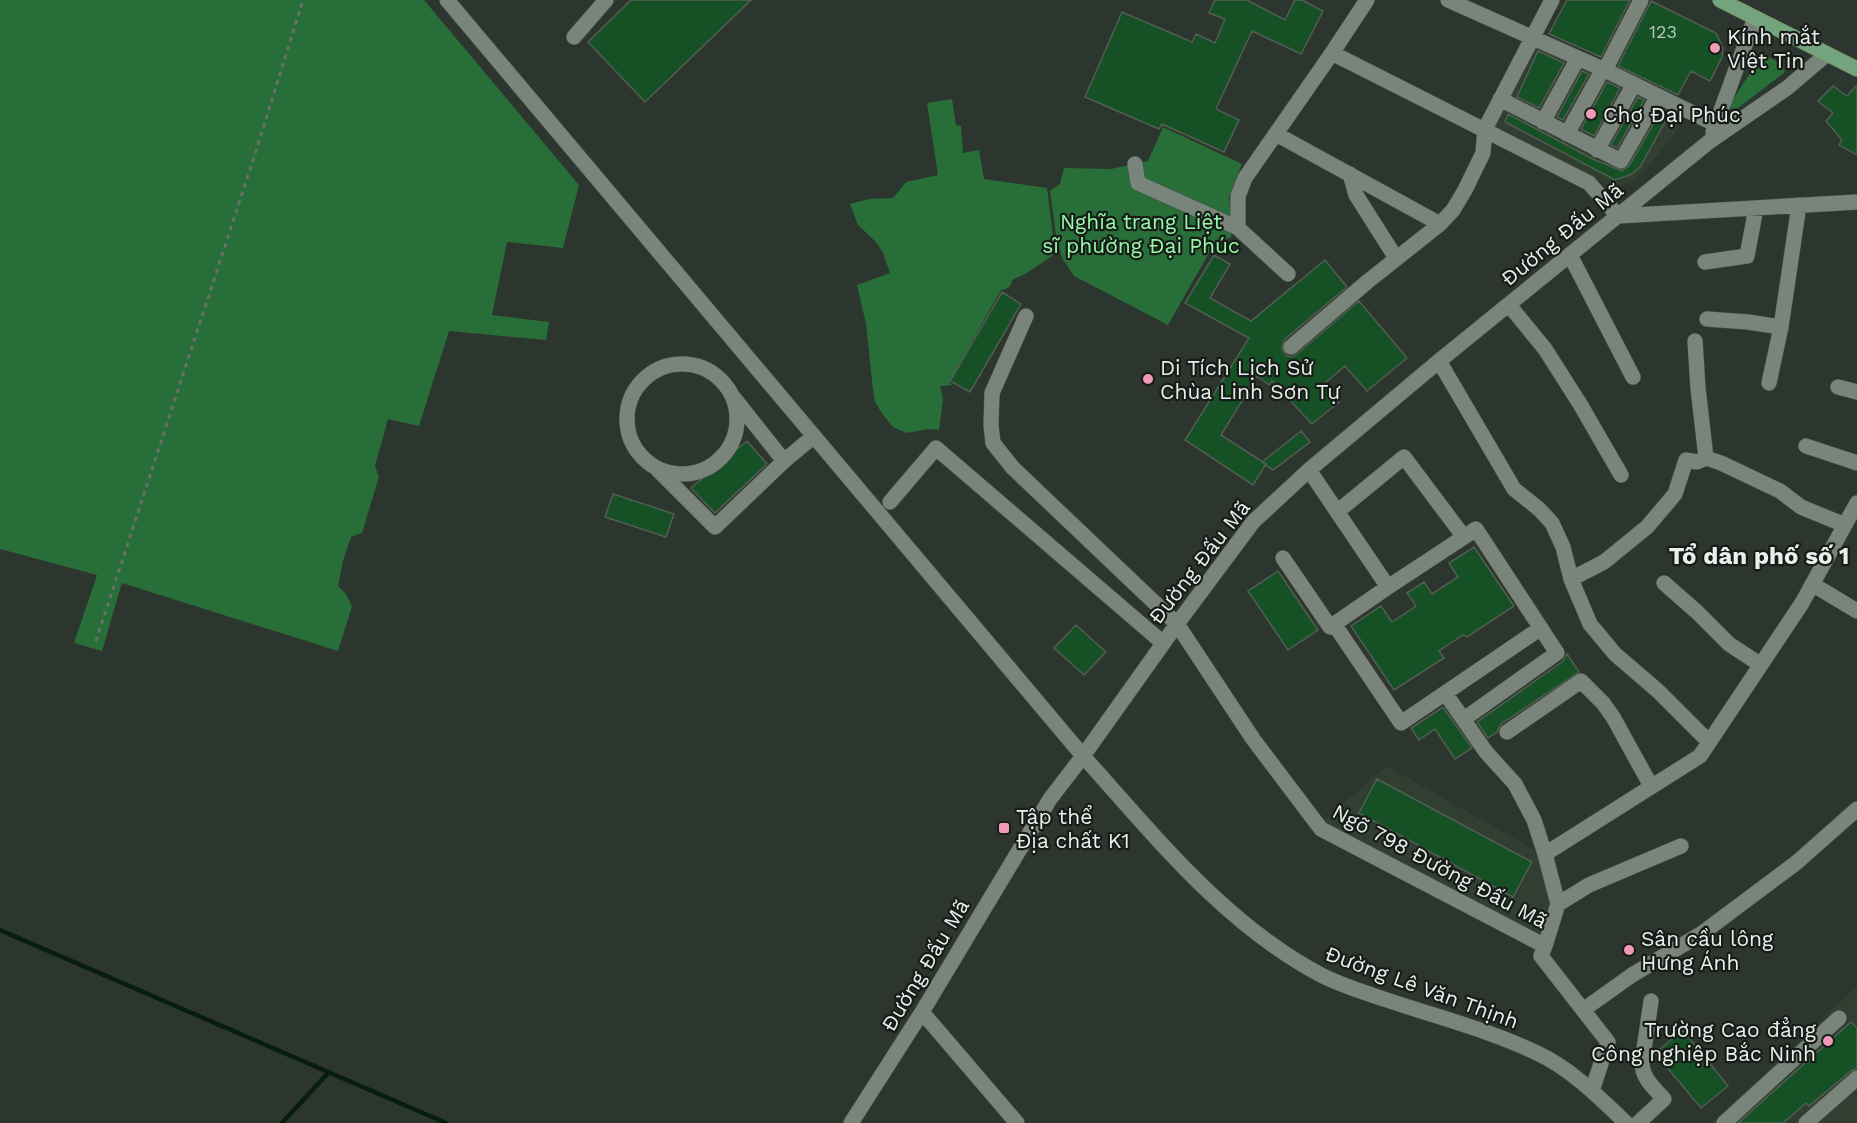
<svg xmlns="http://www.w3.org/2000/svg" width="1857" height="1123" font-family="'Work Sans',sans-serif">
	<rect width="100%" height="100%" fill="#2d362e"/>
	<path fill="#303f32" d="M1538,31L1690,104L1677,130L1651,164L1634,181L1615,189L1492,125Z
		M1387,766L1540,853L1551,908L1540,936L1322,821Z
		M1857,986V1123H1711L1742,1095Z"/>
	<path fill="#276e38" d="M0,0H424L579,185L563,248L507,242L492,315L549,322L546,340L449,331L419,426L388,419L375,466L379,477L362,533L351,537L343,561L338,586L346,594L352,606L338,651L122,583L102,651L74,643L97,575L0,549Z
		M1765,55L1780,63L1785,70L1784,73L1738,108L1731,109L1730,104L1756,64Z
		M952,99L956,125L961,126L963,153L979,150L984,179L1047,188L1053,235L1058,252L1027,273L1012,280C1011,287 1008,289 1001,290L949,382L952,385L940,386L943,399L939,430L929,429L906,433L893,427L883,415L875,402L873,390L866,324L857,285L890,273L883,253L876,242L858,225L850,204L869,199L893,198L906,182L938,175L927,103Z
		M1163,127L1242,164L1229,197L1232,231L1231,237L1213,246L1168,325L1074,276L1062,258L1056,235L1050,191L1060,184L1064,168L1111,169L1148,161Z"/>
	<g fill="none" stroke-linecap="round" stroke-linejoin="round">
		<path stroke="#061e0b" stroke-width="4.5" d="M0,930L446,1123
			M282,1123L329,1072"/>
	</g>
	<path fill="#155124" stroke="#535d54" stroke-width="1.5" d="M631,0H751L645,102L588,42Z
		M1215,0H1247L1285,20L1295,0H1302L1323,11L1301,54L1252,31L1216,109L1239,120L1224,152L1162,124L1159,129L1085,97L1122,12L1192,42L1196,34L1215,43L1225,19L1209,13Z
		M1567,0H1630L1601,57L1549,34Z
		M1651,1L1716,33L1723,48L1722,57L1710,81L1691,71L1678,95L1618,66Z
		M1538,51L1564,63L1539,108L1517,97Z
		M1582,71L1589,74L1563,120L1557,117Z
		M1607,82L1620,88L1594,136L1581,129Z
		M1857,85V155L1839,145L1842,140L1826,121L1833,113L1818,101L1833,86L1847,96Z
		M1638,97L1644,100L1617,148L1611,145Z
		M1662,109L1670,113L1640,167L1632,174L1615,180L1505,122L1508,114L1593,159L1622,171L1629,166Z
		M1214,255L1230,264L1210,298L1251,321L1325,260L1347,287L1284,340L1282,349L1287,356L1292,357L1297,354L1359,301L1407,358L1367,391L1345,366L1324,384L1339,402L1312,424L1272,381L1269,385L1257,376L1221,435L1266,464L1253,485L1185,440L1249,338L1185,303Z
		M1002,292L1021,304L970,392L950,381Z
		M1301,431L1310,442L1273,470L1262,462Z
		M747,441L767,464L715,513L691,488Z
		M613,494L674,514L666,537L605,517Z
		M1474,547L1514,606L1467,637L1463,635L1439,651L1444,658L1394,690L1351,626L1381,606L1392,622L1416,606L1407,593L1424,582L1432,594L1458,577L1449,563Z
		M1278,571L1318,630L1288,650L1248,591Z
		M1076,625L1106,652L1084,675L1054,648Z
		M1567,654L1579,672L1501,724L1497,732L1488,738L1477,722L1563,661Z
		M1443,707L1472,748L1455,759L1435,729L1419,740L1411,728Z
		M1377,779L1532,862L1513,897L1359,813Z
		M1851,1022L1857,1028V1068L1851,1071L1809,1106L1806,1103L1783,1123H1738Z
		M1683,1030L1728,1086L1701,1108L1655,1053Z"/>
	<g fill="none" stroke-linecap="round" stroke-linejoin="round">
		<defs>
			<path id="minor" d="M447,0L1083,756C1155,836 1225,925 1323,976C1343,986 1366,993 1387,1000C1437,1017 1489,1030 1537,1053C1570,1068 1600,1098 1626,1123
				M1448,0L1605,70L1715,124
				M574,37L606,0
				M1332,53L1589,183L1618,216L1857,202
				M1605,70L1641,0
				M1500,99L1621,161L1658,96
				M1543,122L1578,58
				M1713,132L1755,18
				M1276,134L1440,224
				M1567,134L1603,69
				M1597,150L1634,84
				M1135,164L1138,183L1238,228
				M1350,174L1356,195L1396,258
				M1570,255L1633,377
				M1705,262L1747,256L1756,208
				M1288,274L1238,228V196L1245,178L1332,53L1367,0
				M1509,305L1545,349L1580,404L1621,475
				M1026,316L992,393L991,425L993,443L1013,468L1177,624L1253,739L1321,829L1545,946L1541,956L1608,1042L1592,1091
				M1707,319L1748,322L1781,327
				M1291,347L1367,282L1440,224L1453,210L1465,190L1483,153L1485,129L1552,0
				M1439,361L1514,489L1539,509L1552,523L1563,547L1571,579L1590,624L1615,654L1658,691L1709,742
				M627 419a55 55 0 1 1 110 0a55 55 0 1 1-110 0Z
				M1769,383L1781,327L1799,205
				M1838,387L1857,392
				M734,398L784,461L814,436
				M1806,446L1857,463
				M1706,458L1721,463L1780,491L1801,507L1845,525
				M657,469L715,527L784,461
				M1309,470L1388,587L1464,537L1404,457L1337,512
				M890,502L936,448L1163,643
				M1283,558L1330,627L1388,587
				M1571,579L1604,562L1647,527L1675,494L1686,460L1697,462L1706,458L1698,388L1695,341
				M1664,583L1697,612L1729,644L1761,665
				M1812,584L1857,611
				M1334,624L1401,723L1541,628
				M1445,693L1486,752L1515,784L1534,820L1545,854
				M1464,719L1557,653L1476,529L1464,537
				M1507,732L1581,681L1603,703L1613,717L1651,786
				M1558,904L1589,885L1681,846
				M1545,946L1558,904L1545,854L1700,756L1802,603L1857,503
				M1583,1010L1632,975L1701,934L1796,863L1857,809
				M922,1012L1017,1123
				M851,1123L922,1012L1050,799L1083,756L1177,624L1253,522L1309,470L1439,361L1710,141L1787,88L1827,54
				M1638,1123L1664,1099C1654,1088 1642,1078 1642,1063L1651,1001
				M1724,1123L1839,1018
				M1806,1123L1857,1078"/>
			<path id="major" d="M1720,0L1857,69"/>
		</defs>
		<use href="#minor" stroke="#4c544d" stroke-width="16"/>
		<use href="#major" stroke="#4c544d" stroke-width="16"/>
		<path stroke="#687069" stroke-width="3" stroke-dasharray="4.5 4.5" stroke-linecap="butt" d="M96,641L256,151L303,0"/>
		<use href="#minor" stroke="#79847a" stroke-width="15"/>
		<use href="#major" stroke="#74a47b" stroke-width="15"/>
	</g>
	<g fill="#f09ab7" stroke="#181c19" stroke-width="2">
		<circle cx="1715" cy="48" r="6"/>
		<circle cx="1591" cy="114" r="6"/>
		<circle cx="1148" cy="379" r="6"/>
		<rect x="998" y="822" width="12" height="12" rx="3"/>
		<circle cx="1629" cy="950" r="6"/>
		<circle cx="1828" cy="1041" r="6"/>
	</g>
	<g text-anchor="middle" dominant-baseline="central" stroke-width="4.5" stroke-linejoin="round" paint-order="stroke">
		<g font-size="18" fill="#b4c8b8">
			<text x="1663" y="31">123</text>
		</g>
		<g font-size="21" fill="#e9efea" stroke="#181c19" text-anchor="start">
			<text x="1727" y="36">Kính mắt<tspan x="1727" dy="24">Việt Tin</tspan></text>
			<text x="1603" y="114">Chợ Đại Phúc</text>
			<text x="1160" y="367">Di Tích Lịch Sử<tspan x="1160" dy="24">Chùa Linh Sơn Tự</tspan></text>
			<text x="1016" y="816">Tập thể<tspan x="1016" dy="24">Địa chất K1</tspan></text>
			<text x="1641" y="938">Sân cầu lông<tspan x="1641" dy="24">Hưng Ánh</tspan></text>
			<text x="1816" y="1029" text-anchor="end">Trường Cao đẳng<tspan x="1816" dy="24">Công nghiệp Bắc Ninh</tspan></text>
		</g>
		<g font-size="21" fill="#94faa5" stroke="#181c19">
			<text x="1141" y="221">Nghĩa trang Liệt<tspan x="1141" dy="24">sĩ phường Đại Phúc</tspan></text>
		</g>
		<g font-size="21" fill="#e9efea" stroke="#181c19">
			<text transform="translate(1562 234) rotate(-39)">Đường Đấu Mã</text>
			<text transform="translate(1199 562) rotate(-52)">Đường Đấu Mã</text>
			<text transform="translate(1440 866) rotate(28)">Ngõ 798 Đường Đấu Mã</text>
			<text transform="translate(925 965) rotate(-59)">Đường Đấu Mã</text>
			<text transform="translate(1422 987) rotate(20)">Đường Lê Văn Thịnh</text>
		</g>
		<g font-size="24" font-weight="bold" fill="#e9efea" stroke="#181c19">
			<text x="1759" y="556">Tổ dân phố số 1</text>
		</g>
	</g>
</svg>
